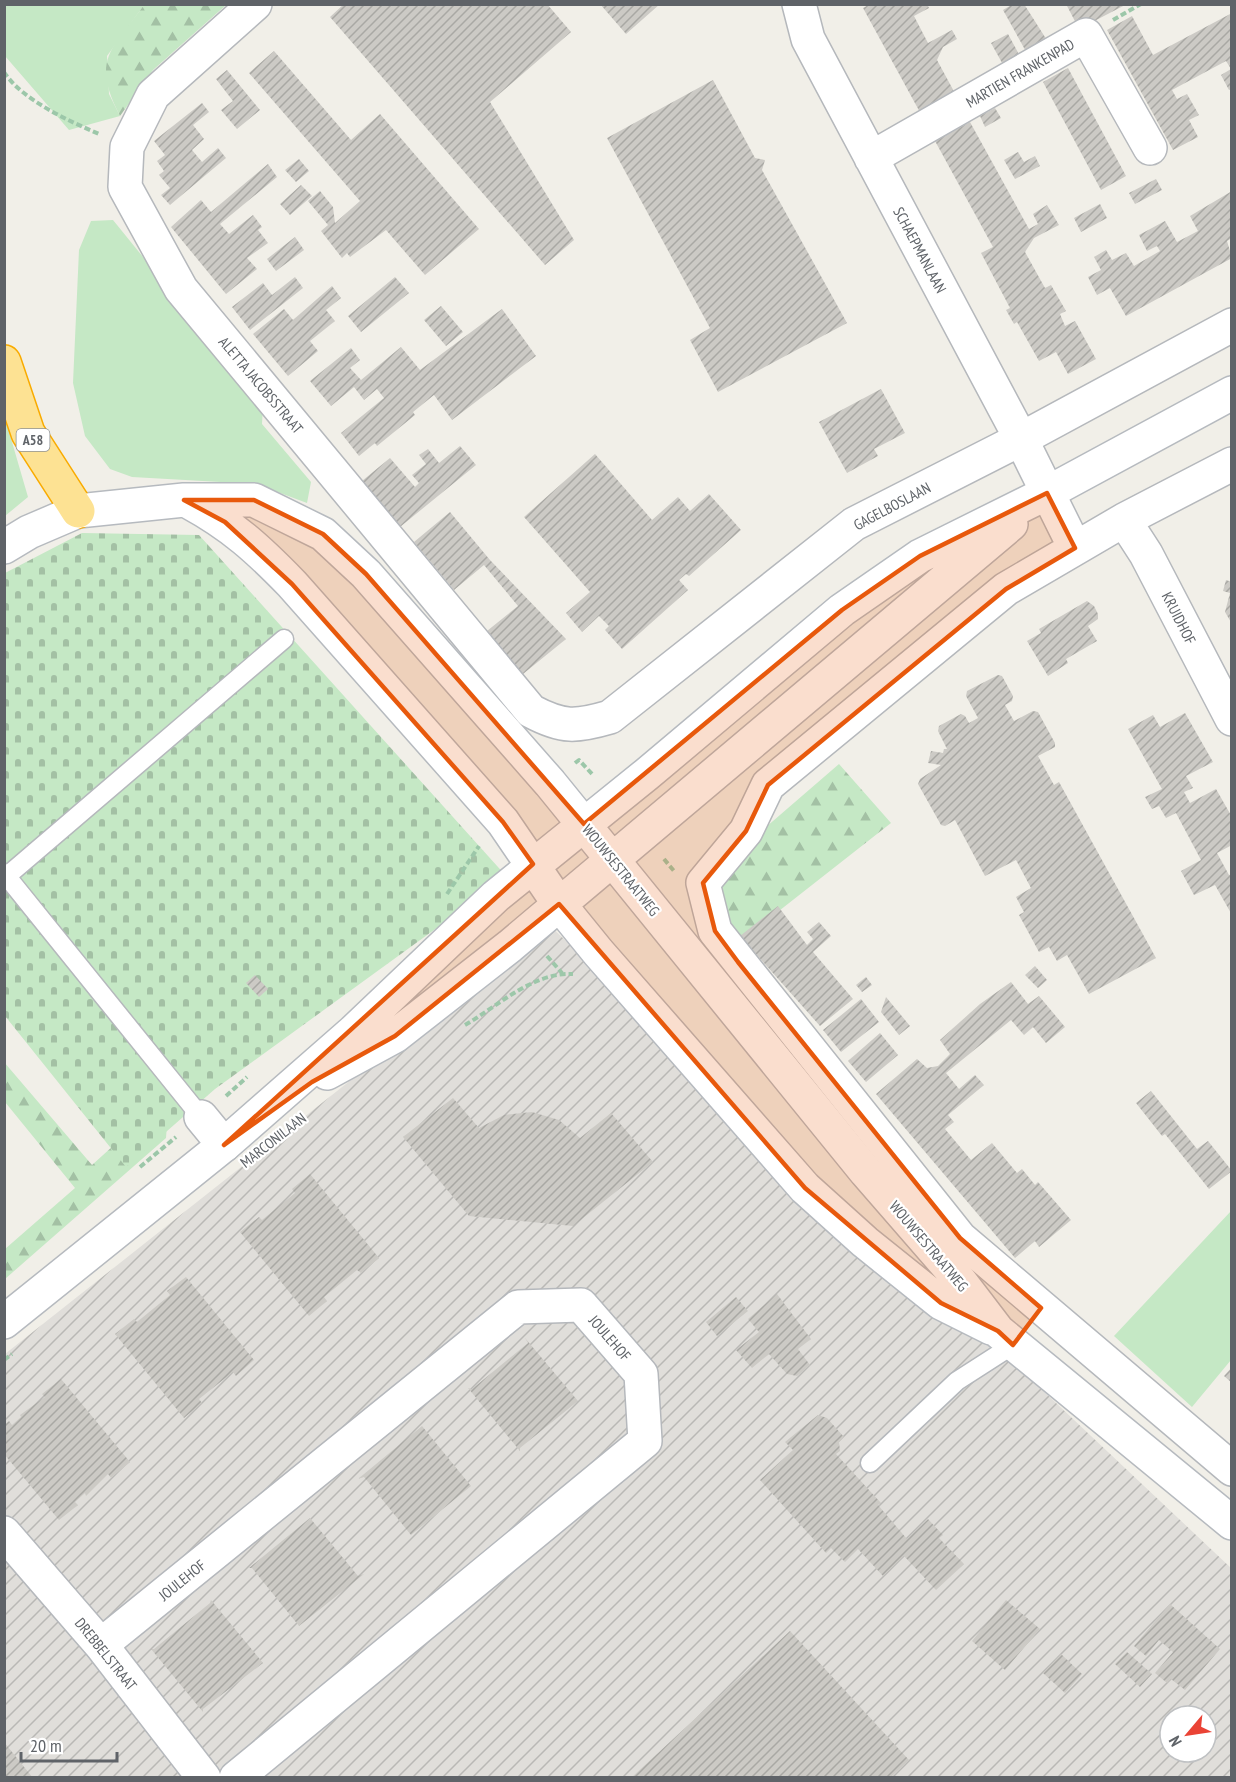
<svg xmlns="http://www.w3.org/2000/svg" width="1236" height="1782" font-family="'PT Sans Narrow',sans-serif">
	<defs>
		<pattern id="industrial-furrows" width="10" height="10" patternUnits="userSpaceOnUse" patternTransform="scale(1.5)"><rect width="10" height="10" fill="#e0deda"/><path d="M-1 1l2-2M0 10L10 0M9 11l2-2" fill="none" stroke="#b9b8b5"/></pattern>
		<pattern id="forest-firs" width="22" height="20" patternUnits="userSpaceOnUse" patternTransform="scale(1.5)"><rect width="22" height="20" fill="#c5e8c5"/><path d="M5 1l3.5 6h-7zM16 11l3.5 6h-7z" fill="#a3c0a4"/></pattern>
		<pattern id="cemetery-stones" width="16" height="16" patternUnits="userSpaceOnUse" patternTransform="scale(1.5)"><rect width="16" height="16" fill="#c5e8c5"/><path d="M2 7V4a2 2 0 0 1 4 0v3zM10 15v-3a2 2 0 0 1 4 0v3z" fill="#a3c0a4"/></pattern>
		<pattern id="building-hatch" width="6" height="6" patternUnits="userSpaceOnUse" patternTransform="scale(1.5)"><rect width="6" height="6" fill="#cccac5"/><path d="M-1 1l2-2M0 6l6-6M5 7l2-2" fill="none" stroke="#a9a8a4"/></pattern>
	</defs>
	<rect width="100%" height="100%" fill="#f1efe8"/>
	<path fill="url(#industrial-furrows)" fill-rule="evenodd" d="M548,924L1231,1568V1777L5,1778V1354ZM1170,1716H1206V1752H1170Z"/>
	<path fill="#c5e8c5" d="M4,5H144L107,56L109,94L120,116L69,130L5,56Z
		M113,220L263,405L262,424L311,482L307,503L256,484L132,477L110,469L85,436L73,383L79,250L91,221Z
		M5,418L28,497L5,516H4Z
		M1231,1211V1360L1192,1407L1114,1336Z"/>
	<path fill="url(#forest-firs)" d="M144,5H226L153,70L120,116C91,60 111,50 144,5Z
		M839,764L891,823L733,947L710,900L722,865Z
		M4,1062L92,1165L145,1117L168,1111L166,1138L5,1279V1249L75,1188L5,1102Z"/>
	<path fill="url(#cemetery-stones)" d="M82,533L199,535L507,877L215,1089L126,1167L5,1016V573Z"/>
	<path fill="url(#building-hatch)" d="M344,4H547L571,32L490,102L574,240L545,265L330,17Z
		M600,4H660L626,34Z
		M870,4H927L929,8L914,16L928,43L952,30L957,39L943,47L937,60L957,97L922,116L863,8Z
		M1013,4H1024L1050,45L1029,57L1003,10Z
		M1066,4H1127L1079,29Z
		M1232,13V89L1229,90L1221,75L1231,69L1226,61L1172,90L1177,99L1187,94L1199,115L1189,120L1198,137L1173,150L1107,30L1132,16L1153,55Z
		M1008,34L1022,60L1006,70L991,43Z
		M274,51L351,140L380,114L479,229L425,275L386,230L350,257L347,253L342,258L321,231L328,225L308,201L320,191L333,207L335,223L360,201L249,73Z
		M1068,68L1126,176L1101,190L1043,82Z
		M227,70L260,110L237,129L221,110L233,101L216,79Z
		M713,80L755,158L765,160L762,170L847,323L718,392L690,340L710,328L607,138Z
		M202,103L209,112L193,125L204,139L192,150L202,162L218,148L226,158L170,205L161,195L170,188L159,175L164,171L157,161L165,155L154,141Z
		M995,108L1001,118L985,127L980,116Z
		M970,122L1029,229L1038,224L1033,214L1047,205L1059,225L1034,238L1025,252L1045,288L1051,285L1066,311L1060,314L1065,326L1075,321L1096,359L1068,374L1056,352L1039,361L1017,322L1014,324L1006,310L1010,308L981,253L993,247L935,141Z
		M1018,152L1024,162L1035,156L1040,166L1015,179L1004,160Z
		M299,159L309,171L296,182L285,170Z
		M268,164L277,177L220,224L229,234L253,215L262,227L258,230L268,243L247,258L257,269L226,294L171,227L201,200L211,212Z
		M1156,179L1162,190L1135,204L1129,193Z
		M301,185L312,196L290,215L280,204Z
		M1232,191V238L1227,241L1232,258L1126,316L1110,288L1097,295L1088,277L1101,270L1094,257L1106,250L1112,260L1126,253L1134,266L1160,251L1157,246L1147,251L1139,235L1165,221L1177,242L1198,231L1190,216Z
		M1100,204L1107,218L1081,232L1074,218Z
		M295,237L304,250L276,271L267,259Z
		M295,277L303,288L250,330L232,307L263,283L272,295Z
		M395,277L409,293L361,332L348,316Z
		M332,286L341,298L326,310L335,321L310,341L318,351L288,376L253,334L284,309L293,320Z
		M441,306L463,332L446,346L424,320Z
		M502,309L536,356L452,420L434,395L413,412L415,415L377,446L375,443L359,456L341,433L384,398L377,389L364,400L354,387L331,406L310,381L351,348L360,360L350,368L361,380L401,347L420,370Z
		M881,389L905,433L874,449L878,456L847,473L819,422Z
		M460,446L476,465L400,527L362,481L390,458L415,487L419,483L412,475L426,464L419,455L428,449L439,463Z
		M595,454L652,520L678,497L690,511L709,494L741,530L689,576L686,574L679,580L688,590L622,649L605,630L609,626L599,616L582,632L566,613L590,592L524,517Z
		M450,512L490,560L566,639L523,674L487,631L518,606L484,565L454,590L414,542Z
		M1226,580L1232,582V624L1225,612L1230,593L1223,591Z
		M1087,601L1094,606L1098,614V619L1088,626L1097,641L1066,659L1068,663L1048,676L1027,641L1041,633L1039,629Z
		M998,675L1002,676L1013,696L1012,701L1005,705L1014,721L1033,711L1038,712L1055,743V747L1038,756L1054,785L1059,782L1156,958L1089,994L1067,955L1057,961L1049,947L1039,952L1019,915L1024,912L1016,897L1031,888L1016,860L985,876L955,820L945,826L941,825L918,784L920,779L941,765L928,763L931,751L943,753L944,749H947L938,731L939,726L961,714L965,716L969,723L978,718L966,696L967,691Z
		M1185,713L1213,762L1186,776L1193,788L1184,792L1190,803L1216,789L1232,817V845L1217,853L1229,875L1232,874V915L1215,885L1194,895L1181,871L1201,860L1176,813L1166,818L1159,806L1152,809L1145,797L1162,789L1128,729L1153,715L1160,727Z
		M778,906L807,945L813,939L807,932L819,922L831,936L813,952L853,999L820,1026L740,936Z
		M1035,966L1047,980L1038,988L1025,975Z
		M255,975L268,989L259,997L246,983Z
		M866,977L872,985L862,992L856,985Z
		M1011,982L1028,1004L1039,996L1065,1027L1046,1043L1033,1027L1024,1035L1011,1020L946,1073L959,1089L975,1075L984,1085L948,1115L954,1122L945,1129L971,1160L992,1143L1017,1173L1022,1169L1035,1185L1038,1182L1071,1220L1039,1247L1035,1241L1015,1258L876,1094L917,1059L927,1068L938,1066L950,1054L940,1040L980,1004Z
		M886,997L910,1026L899,1035L881,1012Z
		M861,999L879,1022L841,1052L823,1030Z
		M880,1033L898,1055L866,1082L848,1061Z
		M1151,1091L1197,1149L1208,1141L1232,1171L1209,1189L1165,1134L1162,1136L1136,1103Z
		M453,1098L479,1128L504,1115L532,1112L559,1120L580,1138L611,1113L653,1162L573,1226L469,1216L403,1137Z
		M310,1174L379,1258L361,1273L357,1270L324,1297L327,1301L309,1316L240,1232L259,1217L262,1220L295,1193L292,1189Z
		M186,1277L254,1360L236,1376L233,1372L199,1399L202,1403L184,1418L115,1334L134,1319L137,1322L170,1295L167,1291Z
		M777,1294L811,1339L798,1349L810,1365L797,1376L787,1374L769,1354L752,1368L736,1350L759,1332L748,1319Z
		M736,1297L748,1311L717,1336L706,1322Z
		M525,1338L578,1401L520,1448V1451L468,1388L472,1389L528,1343Z
		M1232,1367V1383L1224,1376Z
		M61,1379L130,1462L111,1478L108,1474L86,1496L85,1493L75,1502L78,1505L59,1520L4,1454V1425L9,1421L12,1425L21,1417L20,1415L45,1397L42,1394Z
		M818,1415L827,1418L844,1437L839,1442L840,1451L836,1454L881,1503L878,1505L907,1539L928,1519L943,1535L939,1538L964,1564L936,1590L904,1556L883,1576L858,1549L845,1562L831,1548L826,1553L760,1480L793,1450L785,1442Z
		M422,1426L471,1486L411,1535L364,1477L358,1479Z
		M310,1518L358,1576L364,1574L299,1626L252,1568H249Z
		M211,1600L263,1663L203,1709V1712L151,1649H154L210,1603Z
		M1006,1600L1040,1629L1005,1670L972,1641Z
		M1170,1604L1220,1649L1185,1690L1171,1679L1167,1683L1155,1673L1173,1652L1159,1640L1146,1656L1134,1646Z
		M790,1631L909,1760L890,1778H631Z
		M1127,1652L1152,1674L1140,1687L1115,1664Z
		M1061,1654L1082,1674L1065,1693L1043,1673Z
		M4,1742L33,1778H4Z"/>
	<g fill="none" stroke-linecap="round" stroke-linejoin="round">
		<defs>
			<path id="lane" d="M4,873L201,1117
				M7,876L284,639
				M870,1463L957,1381L1013,1345"/>
			<path id="street" d="M255,4L153,95L127,147L125,187L181,289L531,711C563,728 576,727 610,717L854,524L1021,439L1232,325
				M799,4L808,39L1021,439L1075,548
				M871,158L1086,35L1150,148
				M1232,464L1124,520L1006,589L768,785L746,831L703,883L715,931L960,1238L1232,1469
				M1124,520L1146,554L1232,719
				M201,1117L224,1145
				M4,1533L101,1645L204,1778
				M101,1645L518,1307L581,1305L641,1374L645,1441L236,1778"/>
			<path id="secondary" d="M189,502C233,526 258,549 292,584L503,822L559,904L598,952L805,1188L865,1242L941,1303L991,1328
				M4,547L29,532L78,511L184,500H254L323,534L366,574L550,783L866,1172L953,1272L998,1331L1232,1523
				M327,1073L395,1036L510,946L1011,524
				M4,1322L224,1145L353,1032L496,896L647,774L842,610L920,556L1047,493L1232,393"/>
			<path id="highway" d="M4,362L28,433L78,511"/>
		</defs>
		<use href="#lane" stroke="#b5b8bc" stroke-width="21"/>
		<use href="#street" stroke="#b5b8bc" stroke-width="36"/>
		<use href="#secondary" stroke="#b6babf" stroke-width="36"/>
		<use href="#highway" stroke="#f9ab00" stroke-width="36"/>
		<path stroke="#9cc7a9" stroke-width="4" stroke-dasharray="6 3" stroke-linecap="butt" d="M1113,20L1141,4
			M4,72C22,100 69,121 99,134
			M575,763L579,760L593,775
			M664,859L674,871
			M447,894L479,846
			M547,956L562,973
			M465,1025C498,1006 533,972 573,974
			M226,1096L247,1077
			M140,1167L176,1137
			M4,1360L12,1354"/>
		<use href="#lane" stroke="#fff" stroke-width="18"/>
		<use href="#street" stroke="#fff" stroke-width="33"/>
		<use href="#secondary" stroke="#fff" stroke-width="33"/>
		<use href="#highway" stroke="#fde293" stroke-width="33"/>
	</g>
	<path fill="#e8590c" fill-opacity="0.2" stroke="#e8590c" stroke-width="4.5" stroke-linejoin="round" d="M1047,493L1075,548L1006,589L768,785L746,831L703,883L715,931L738,962L960,1238L1041,1308L1013,1345L998,1331L941,1303L805,1188L559,904L395,1036L312,1082L224,1145L533,864L503,822L292,584L225,522L184,500H254L323,534L366,574L584,824L842,610L920,556Z"/>
	<g text-anchor="middle" dominant-baseline="central" stroke-width="4.5" stroke-linejoin="round" paint-order="stroke">
		<rect fill="#fff" stroke="#8f9295" stroke-width="1.5" x="16.5" y="429" width="33" height="22" rx="4.5"/>
		<g font-size="14" font-weight="bold" fill="#5f6368">
			<text x="33" y="440">A58</text>
		</g>
		<g font-size="15" fill="#5f6368" stroke="#fff">
			<text transform="translate(1020 73) rotate(-30)">MARTIEN FRANKENPAD</text>
			<text transform="translate(920 250) rotate(62)">SCHAEPMANLAAN</text>
			<text transform="translate(261 385) rotate(50)">ALETTA JACOBSSTRAAT</text>
			<text transform="translate(892 506) rotate(-28)">GAGELBOSLAAN</text>
			<text transform="translate(1179 618) rotate(63)">KRUIDHOF</text>
			<text transform="translate(621 870) rotate(51)">WOUWSESTRAATWEG</text>
			<text transform="translate(273 1140) rotate(-38)">MARCONILAAN</text>
			<text transform="translate(929 1246) rotate(50)">WOUWSESTRAATWEG</text>
			<text transform="translate(610 1338) rotate(49)">JOULEHOF</text>
			<text transform="translate(182 1580) rotate(-39)">JOULEHOF</text>
			<text transform="translate(106 1654) rotate(51)">DREBBELSTRAAT</text>
		</g>
	</g>
	<rect width="1236" height="1782" fill="none" stroke="#5f6368" stroke-width="12"/>
	<g transform="translate(1188 1734) rotate(241)"><circle r="28" fill="#ffffff" stroke="#bfc1c3" stroke-width="1.5"/>
	<path d="M0-4.5L10 22L0 15L-10 22Z" fill="#ea4335"/>
	<text y="-9" font-size="16" font-weight="bold" text-anchor="middle" fill="#5f6368">N</text>
	</g>
	<path d="M21 1752v9h96v-9" fill="none" stroke="#5f6368" stroke-width="3"/>
	<text x="30" y="1752" font-size="18" fill="#5f6368" stroke="#ffffff" stroke-width="4.5" paint-order="stroke">20 m</text>
</svg>
